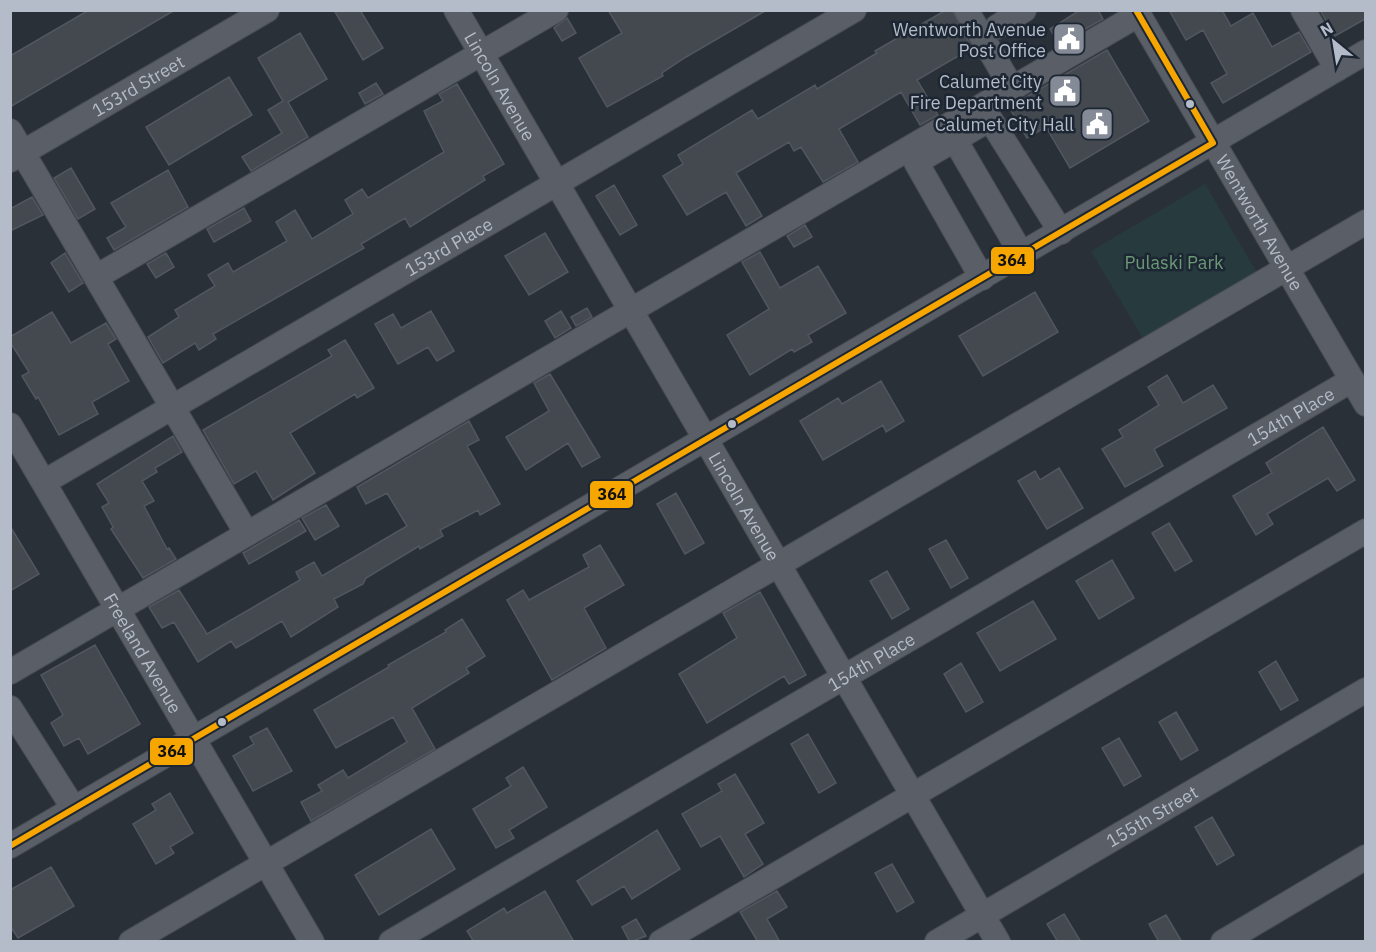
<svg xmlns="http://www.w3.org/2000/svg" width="1376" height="952" font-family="'IBM Plex Sans',sans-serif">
	<rect width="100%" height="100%" fill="#2a3038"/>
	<path fill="#273a3e" d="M1205,184L1257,273L1144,340L1091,251Z"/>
	<path fill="#444950" stroke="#52575f" stroke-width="1.5" d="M89,10H175L10,107V56Z
		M334,10H360L383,48L363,60Z
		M608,10H767L686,57L662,73L663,76L607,107L579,58L622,33Z
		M946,10H952L972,48L917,80L938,115L920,125L901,92L839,129L858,162L823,182L801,147L794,151L789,142L736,173L762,216L746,226L726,192L687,215L663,176L683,164L678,155L752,110L758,119L815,85L817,89L877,53L875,51Z
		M1080,10H1098L1103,19L1059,44L1050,29Z
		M1169,10H1222L1231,26L1253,13L1272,47L1299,32L1311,52L1223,103L1211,83L1227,74L1203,30L1186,40Z
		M1320,10H1365V19L1335,36Z
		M567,18L576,33L562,41L554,28Z
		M300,33L327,79L288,102L308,137L251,171L242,157L282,133L268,110L283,101L258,58Z
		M1107,50L1149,121L1070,168L1046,127L1027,138L1009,107Z
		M229,77L252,115L169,165L146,127Z
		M376,83L383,94L365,104L359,93Z
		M457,84L504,164L483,176L485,180L410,227L405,218L361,244L364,248L213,334L216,339L199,350L195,343L163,363L148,337L179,317L175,310L215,286L208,275L228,263L233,272L287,241L276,222L295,210L312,239L353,214L345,200L362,189L368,198L444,152L424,111L443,101L439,94Z
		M71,168L95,209L78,219L54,178Z
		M168,170L188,207L114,250L107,238L126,227L111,203Z
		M614,185L637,225L620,235L596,196Z
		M32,197L43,215L10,231V209Z
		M244,208L251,221L214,242L207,229Z
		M805,225L812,237L794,247L787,236Z
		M545,233L568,272L529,295L505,256Z
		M760,252L780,288L818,266L846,313L808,335L812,342L794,352L792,349L750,375L727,335L769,309L742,262Z
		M65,253L83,283L69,292L51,263Z
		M166,253L174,267L156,278L147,264Z
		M1035,292L1058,332L983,376L959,336Z
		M587,308L592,317L576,326L571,317Z
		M431,311L454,351L437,361L428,347L398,364L375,324L393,314L401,328Z
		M561,311L571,328L555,338L545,321Z
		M52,312L71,343L106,323L116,339L108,344L129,381L92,402L98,414L59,435L38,397L36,399L22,376L29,372L10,342V337Z
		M345,340L374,388L357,398L355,394L290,433L315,473L273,500L256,471L234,484L203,430L332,356L328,350Z
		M550,374L600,457L582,467L568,443L526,470L506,437L549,411L534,383Z
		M1167,375L1183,403L1213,385L1227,408L1154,449L1163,466L1125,487L1102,449L1123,437L1119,430L1159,405L1148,387Z
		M881,381L904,421L886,432L883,425L823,460L800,421L838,398L842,404Z
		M469,421L479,440L467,446L500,504L480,515L478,510L440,530L443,536L420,549L419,546L366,578L363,584L334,599L338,607L291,637L282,621L236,648L231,641L198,662L174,622L162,628L149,607L179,590L207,634L300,580L296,572L314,562L322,576L407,526L387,493L366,504L357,487Z
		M1323,427L1355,480L1337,491L1328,478L1267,514L1273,524L1256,535L1233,496L1272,473L1266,463Z
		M173,436L182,452L155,468L157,472L142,481L154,501L144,506L167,549L169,548L176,559L143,578L111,529L113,527L102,507L109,503L97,484Z
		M1059,468L1083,508L1047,529L1018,481L1035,471L1040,480Z
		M676,493L704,543L685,554L657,504Z
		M326,505L339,526L315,540L302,518Z
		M299,520L306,531L249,564L243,553Z
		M1169,523L1192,561L1175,571L1152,533Z
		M10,526L39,574L10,591Z
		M946,540L968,578L951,588L929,549Z
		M600,545L624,585L584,608L606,648L552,680L507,600L523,590L529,600L589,567L583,555Z
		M1112,560L1134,598L1099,619L1076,581Z
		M887,571L909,609L892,619L870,581Z
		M760,592L806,675L789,684L784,676L707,723L679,674L737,638L723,613Z
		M1033,601L1056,639L1000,671L977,633Z
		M462,619L485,656L466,668L469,673L412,708L435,749L311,821L301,802L322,791L318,785L343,770L348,778L407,742L393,717L336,748L314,710L389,667L388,665L446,632L445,630Z
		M95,645L140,724L88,754L79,738L64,746L51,723L63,715L41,675Z
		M1276,661L1298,700L1281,710L1259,672Z
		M961,663L983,702L966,712L944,674Z
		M1176,712L1198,750L1181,760L1159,722Z
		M267,728L292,771L253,791L233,756L254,744L250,737Z
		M808,734L836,783L819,793L791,744Z
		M1119,738L1141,776L1124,786L1102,748Z
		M523,767L547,807L509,830L514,838L496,848L473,809L511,786L506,778Z
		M735,774L764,823L745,834L763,864L744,877L720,836L701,847L682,814L722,791L718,784Z
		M170,793L193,833L170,847L174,853L156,864L133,824L156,810L152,804Z
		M1212,817L1234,855L1217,865L1195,827Z
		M431,829L455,869L379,915L355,875Z
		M657,830L680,869L632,899L624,886L592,905L577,881Z
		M892,864L914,902L897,912L875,873Z
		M51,867L74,906L18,938L10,926V890Z
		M545,891L574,942H474L467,931L504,908L507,913Z
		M777,891L787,907L767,919L780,942H758L740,912Z
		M1064,914L1081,942H1058L1047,924Z
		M1166,915L1182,942H1159L1149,924Z
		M636,919L646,936L630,942L622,927Z"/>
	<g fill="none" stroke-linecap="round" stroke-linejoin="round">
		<defs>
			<g id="minor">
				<path id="s1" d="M456,10L998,942"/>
				<path d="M966,10L1012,88"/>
				<path id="s2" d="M1136,10L1366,404"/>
				<path d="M1303,10L1337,69"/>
				<path d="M997,27L1024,10"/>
				<path d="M10,131L247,534"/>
				<path d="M955,140L1022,255"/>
				<path id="s3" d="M10,160L267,10"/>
				<path d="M96,277L556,10"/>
				<path d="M982,278L916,162L990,119L1061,232"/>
				<path id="s4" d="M10,425L312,942"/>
				<path id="s5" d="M44,482L854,10"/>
				<path d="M10,672L1138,15"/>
				<path d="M10,708L74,809"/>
				<path d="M10,846L1366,52"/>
				<path d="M131,942L1366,222"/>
				<path id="s6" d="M391,942L1352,380"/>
				<path d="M661,942L1366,531"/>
				<path id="s7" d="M937,942L1366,690"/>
				<path d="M1223,942L1366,857"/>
			</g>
		</defs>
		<use href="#minor" stroke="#484c53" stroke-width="26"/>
		<use href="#minor" stroke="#5a5e66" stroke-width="24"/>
		<defs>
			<path id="bus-1" d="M1136,10L1213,143
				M10,846L1213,143"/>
		</defs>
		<use href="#bus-1" stroke="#1d2633" stroke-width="10"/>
		<use href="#bus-1" stroke="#f7a600" stroke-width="6"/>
	</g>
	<defs>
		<symbol id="civic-square" viewBox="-11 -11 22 22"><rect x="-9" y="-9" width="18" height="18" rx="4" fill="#848b96" stroke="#1d2633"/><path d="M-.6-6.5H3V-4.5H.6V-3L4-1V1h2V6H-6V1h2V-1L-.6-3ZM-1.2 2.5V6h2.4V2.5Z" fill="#fff"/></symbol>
	</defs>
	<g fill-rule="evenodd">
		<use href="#civic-square" x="1050" y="20" width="38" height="38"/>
		<use href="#civic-square" x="1046" y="72" width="38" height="38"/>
		<use href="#civic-square" x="1078" y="105" width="38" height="38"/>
	</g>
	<g fill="#b4bcc9" stroke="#1d2633" stroke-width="2">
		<circle cx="1190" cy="104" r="5"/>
		<circle cx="732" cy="424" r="5"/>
		<circle cx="222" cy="722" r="5"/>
	</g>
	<g text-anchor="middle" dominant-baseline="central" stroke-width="5" stroke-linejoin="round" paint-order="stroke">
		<g font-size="18" fill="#b4bcc9" stroke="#1d2633" text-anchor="end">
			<text x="1046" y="29">Wentworth Avenue<tspan x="1046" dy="21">Post Office</tspan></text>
			<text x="1042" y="81">Calumet City<tspan x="1042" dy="21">Fire Department</tspan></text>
			<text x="1074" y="124">Calumet City Hall</text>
		</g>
		<g font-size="18" fill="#b4bcc9" stroke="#1d2633">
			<text stroke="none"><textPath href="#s3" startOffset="148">153rd Street</textPath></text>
			<text stroke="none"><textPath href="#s1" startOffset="88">Lincoln Avenue</textPath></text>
			<text stroke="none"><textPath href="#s2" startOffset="246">Wentworth Avenue</textPath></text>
			<text stroke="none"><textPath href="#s5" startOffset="468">153rd Place</textPath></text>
			<text stroke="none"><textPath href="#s6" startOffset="1042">154th Place</textPath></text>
			<text stroke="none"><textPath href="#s1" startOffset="574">Lincoln Avenue</textPath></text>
			<text stroke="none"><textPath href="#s4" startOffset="264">Freeland Avenue</textPath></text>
			<text stroke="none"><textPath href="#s6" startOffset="556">154th Place</textPath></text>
			<text stroke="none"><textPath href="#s7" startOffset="249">155th Street</textPath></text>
		</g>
		<g font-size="18" fill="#6b9a76" stroke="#1d2633">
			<text x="1174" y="262">Pulaski Park</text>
		</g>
	</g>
	<g stroke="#1d2633" stroke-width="2">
		<rect x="990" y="246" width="45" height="29" rx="6" fill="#f7a600"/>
		<rect x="589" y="480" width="45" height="29" rx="6" fill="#f7a600"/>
		<rect x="149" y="737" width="45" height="29" rx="6" fill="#f7a600"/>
	</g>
	<g font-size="16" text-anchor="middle" font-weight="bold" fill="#111">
		<text x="1012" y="266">364</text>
		<text x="612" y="500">364</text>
		<text x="172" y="757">364</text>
	</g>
	<rect width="1376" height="952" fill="none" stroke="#b4bcc9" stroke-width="24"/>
	<g transform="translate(1334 42) rotate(330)" stroke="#1d2633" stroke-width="4.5" paint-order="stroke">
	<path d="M0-4.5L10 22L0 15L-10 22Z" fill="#b4bcc9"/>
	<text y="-9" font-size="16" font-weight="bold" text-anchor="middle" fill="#b4bcc9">N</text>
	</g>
</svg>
